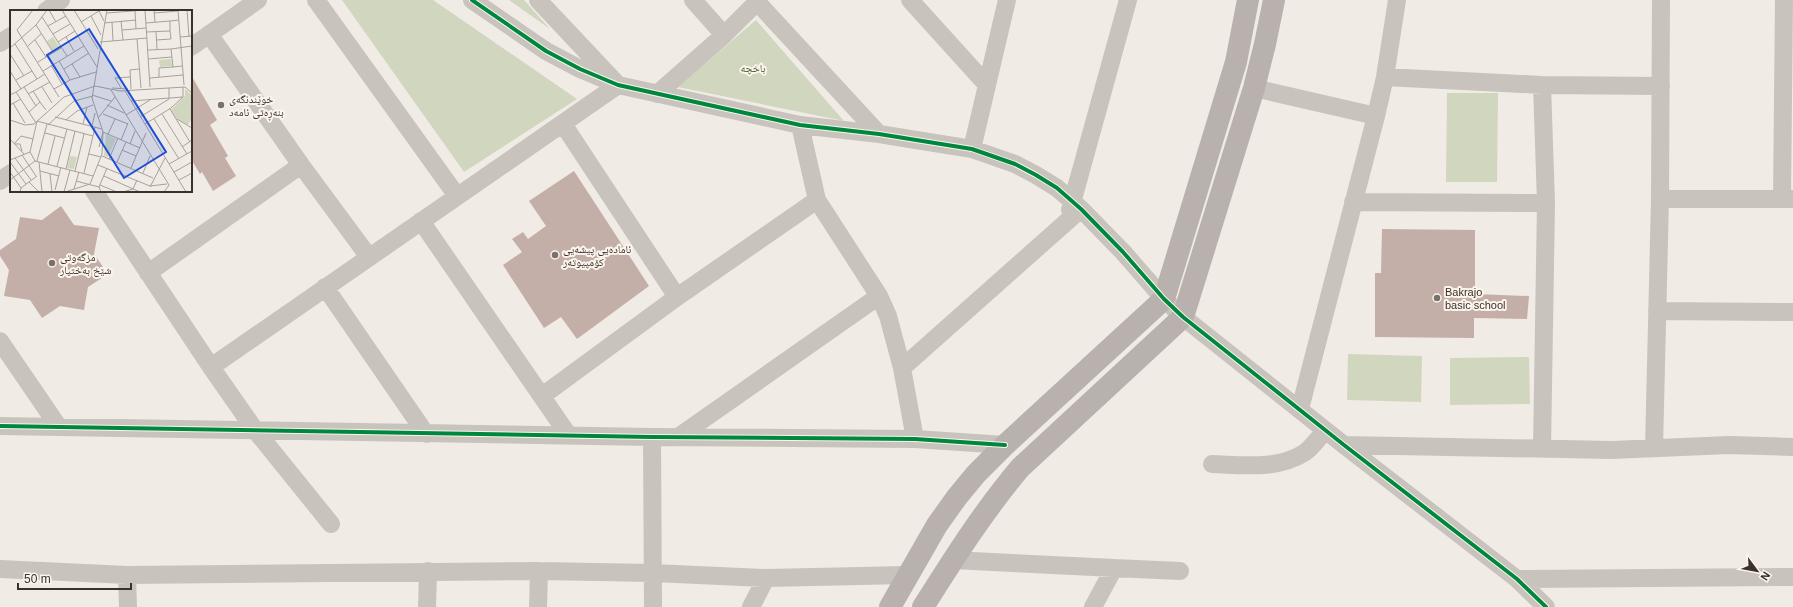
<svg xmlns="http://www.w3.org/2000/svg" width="1793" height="607" font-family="Arial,'Noto Naskh Arabic',sans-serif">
	<rect width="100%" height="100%" fill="#f0ebe5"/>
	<path fill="#d1d6bf" d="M342,0H433L577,99L464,172Z
		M509,0H524L550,29Z
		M756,20L844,121L678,87Z
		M1447,93H1498L1497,182H1446Z
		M1348,354L1422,356L1421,402L1347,400Z
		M1529,357L1530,404L1450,405V358Z"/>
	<path fill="#c3afa7" d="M191,75L217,120L210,125L228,156L225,158L236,176L213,191L202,172L200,174L191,159Z
		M574,171L649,286L577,339L561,317L544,328L503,265L522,252L512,239L523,232L528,239L546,226L529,201Z
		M61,206L74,225L99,228L94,254L108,274L88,287L84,310L60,306L42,318L30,300L4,296L9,270L0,256V250L16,239L20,217L42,220Z
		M1382,229L1475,230V294L1529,296L1527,319L1474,318V338L1375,337V273H1381Z"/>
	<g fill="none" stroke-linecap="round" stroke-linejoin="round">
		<path stroke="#c9c3be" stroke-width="18" d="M316,0L457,196
			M472,0L546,51L580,69L618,85L800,125L879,134L972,149L1015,164L1036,175L1057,188L1081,209L1123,252L1164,299L1183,317L1344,445L1517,579L1546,607
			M693,0L724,35
			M910,0L987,85
			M757,2L879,134
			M46,11L61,0
			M209,34L301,165L369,257
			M0,43L11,36
			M191,47L258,0
			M1385,77L1542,85L1661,86
			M1542,85L1546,203L1542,448
			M1254,88L1376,116
			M657,94L724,35L759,0
			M563,124L677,297
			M800,125L817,200L879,296L888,316L902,368L915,439
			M972,149L1007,0
			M0,181L11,173
			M94,191L211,367L255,430L331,524
			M1782,198L1784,0
			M1660,199H1793
			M1353,202L1546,203
			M1070,210L1128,0
			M421,221L569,436
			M148,273L301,165
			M325,287L426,434
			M1657,311L1793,312
			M0,341L58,426
			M211,367L618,85L538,0
			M902,368L1081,209
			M542,396L677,297L817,200
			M1300,409L1376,116L1385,77L1397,0
			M0,426L652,437L915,439L1005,445
			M652,437L653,607
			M678,437L879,296
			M1344,445L1612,450L1729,445L1793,447
			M1654,448L1660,199L1661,0
			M1212,464C1243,465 1277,470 1304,453C1312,448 1319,437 1325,431
			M952,560L1114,568L1093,607
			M1114,568L1180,571
			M0,569L127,575L539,571L653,573L766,578L907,575
			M127,575L128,607
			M1517,579L1793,577
			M427,607L428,571
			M538,607L539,571
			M751,607L766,578"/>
		<path stroke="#b8b1ad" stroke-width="22" d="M890,607L937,525L957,497L976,474L1005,445L1164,299L1236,62L1248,0
			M923,607C954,558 983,512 1020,468L1183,317L1254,88L1265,44L1274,0"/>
		<defs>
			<path id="cycleway" d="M472,0L546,51L580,69L618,85L800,125L879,134L972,149L1015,164L1036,175L1057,188L1081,209L1123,252L1164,299L1183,317L1344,445L1517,579L1546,607
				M0,426L652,437L915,439L1005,445"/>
		</defs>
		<use href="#cycleway" stroke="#fbf5ee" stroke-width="6"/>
		<use href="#cycleway" stroke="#00873e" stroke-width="4"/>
	</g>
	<g fill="#7a716c" stroke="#fbf5ee" stroke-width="1.5">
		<circle cx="221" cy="105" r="4"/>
		<circle cx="555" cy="255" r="4"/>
		<circle cx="52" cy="263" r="4"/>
		<circle cx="1437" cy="298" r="4"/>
	</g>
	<g text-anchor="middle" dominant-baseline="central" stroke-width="4" stroke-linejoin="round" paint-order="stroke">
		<g font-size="11" fill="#4a5a2e" stroke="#fbf5ee">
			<text x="753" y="68">باخچە</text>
		</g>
		<g font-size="11" fill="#3b302b" stroke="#fbf5ee" text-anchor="start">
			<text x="229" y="99">خوێندنگەی<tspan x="229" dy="13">بنەڕەتی ئامەد</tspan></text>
			<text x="563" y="249">ئامادەیی پیشەیی<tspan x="563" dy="13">کۆمپیوتەر</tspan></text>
			<text x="60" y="257">مزگەوتی<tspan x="60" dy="13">شێخ بەختیار</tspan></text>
			<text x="1445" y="292">Bakrajo<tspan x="1445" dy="13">basic school</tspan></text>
		</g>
	</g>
	<g transform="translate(10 10)">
		<rect width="182" height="182" fill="#f0ebe5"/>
		<path d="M43,27L50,38L43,41L37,31ZM161,49L162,56L150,57L149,50ZM175,79L182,85V108L178,115L166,108L161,100L175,86ZM96,124L106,129L98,147L94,146ZM60,146L67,147L64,159L57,158Z" fill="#d1d6bf"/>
		<path fill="none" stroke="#a8a09b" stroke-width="1" d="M23,0L7,20L49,87M39,0L46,12M52,0L87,57M64,0L88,39M135,0L140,77M144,0L145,12M168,0L174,75M177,0L179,26M125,1L126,19M97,3L135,0M144,3L168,1M81,6L91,25M32,7L57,46M111,11L113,30M71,12L89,1L94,11M102,12L103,31M94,13L126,10M136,13L160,11M26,15L43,42M38,16L56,6M112,20L136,18M146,21L147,39M136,22L160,21V11L169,10M43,24L60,14M56,27L64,41M170,27L182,26M127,29L131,78M25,30L36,47M146,30L161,29L160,21M48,32L65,21M90,32L137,28M5,34L27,69M18,36L31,24M0,38L26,15L37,0M161,39L182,36M138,40L161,39L163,57L172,56M0,44L14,66M138,49L162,47M49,51L60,70M28,52L51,38M62,54L70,67M41,55L52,74M54,59L79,43M0,61L11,79M33,61L74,36M149,67V58L163,57M140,68L173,65M6,70L22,61M14,77L26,96M32,77L42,93M102,78L118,79M111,78L105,68L120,67M44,79L60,70L86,62M121,79L120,60L129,59M101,80L159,175L154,182M23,81L30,92M115,81L176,182M6,82L35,64M18,84L40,72M0,85L6,82L26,113M82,85L101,91M121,91L173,87V77M3,93L15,113M0,95L11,89M97,95L114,103M160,99L180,132M19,102L30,92L36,100M93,104L118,114M152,104L177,144M116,105L140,90M45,107L92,119M130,107L159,89V78M88,108L105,87M144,109L169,149M167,109L182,118M0,110L15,115L24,114L54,87L85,76L110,81L175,77L182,83M56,110L67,101L83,95M73,114L77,97M135,114L161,98L173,87M38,115L64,91L83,86M82,116L85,103M35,123L54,128M98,124L105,109M0,129L14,144M111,130L118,113M4,134L11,126L23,129M5,134H10L12,141M120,134L125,121M89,137L93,122L130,138M172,137L182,130M112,140L126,146M20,142L25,151L83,166M79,144L91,147M12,145L26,166M92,146L143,168M5,148L21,170M99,149L108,128M0,150L20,142L27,111L83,126L85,117M27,151L37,114M0,152L16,174M29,152L32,182M107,152L116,132M38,154L45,126M159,154L182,141M88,155L140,176L157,174M47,156L57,119M121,158L136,123M56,159L65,121M30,161L49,166M65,161L74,124M0,162L11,178L10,182M164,162L182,152M74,163L83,126M133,163L140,146M40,164L42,182M94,166L130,182M0,170L25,151M169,170L182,163M66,171L89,177M19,172L29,182M90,175L107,182M140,177L155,148M11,178L27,166M64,179L69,162M45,180L51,157M54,182L60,160M55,182L80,174L92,144L93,122L82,88L97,0M91,182L89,177L97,158M113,182L123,179L127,170"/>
		<path fill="#1d4ed8" fill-opacity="0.15" stroke="#1d4ed8" stroke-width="2" d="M79,19L156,142L114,168L37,45Z"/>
		<rect width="182" height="182" fill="none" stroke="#3b302b" stroke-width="2"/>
	</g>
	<g transform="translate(1757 571) rotate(122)" stroke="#fbf5ee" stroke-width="3" paint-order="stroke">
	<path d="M0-3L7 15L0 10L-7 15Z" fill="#3b302b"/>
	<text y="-6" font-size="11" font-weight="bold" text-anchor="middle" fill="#3b302b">N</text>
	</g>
	<path d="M18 583v6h113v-6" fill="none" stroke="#3b302b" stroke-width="2"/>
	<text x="24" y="583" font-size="12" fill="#3b302b" stroke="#fbf5ee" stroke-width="3" paint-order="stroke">50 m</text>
</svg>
